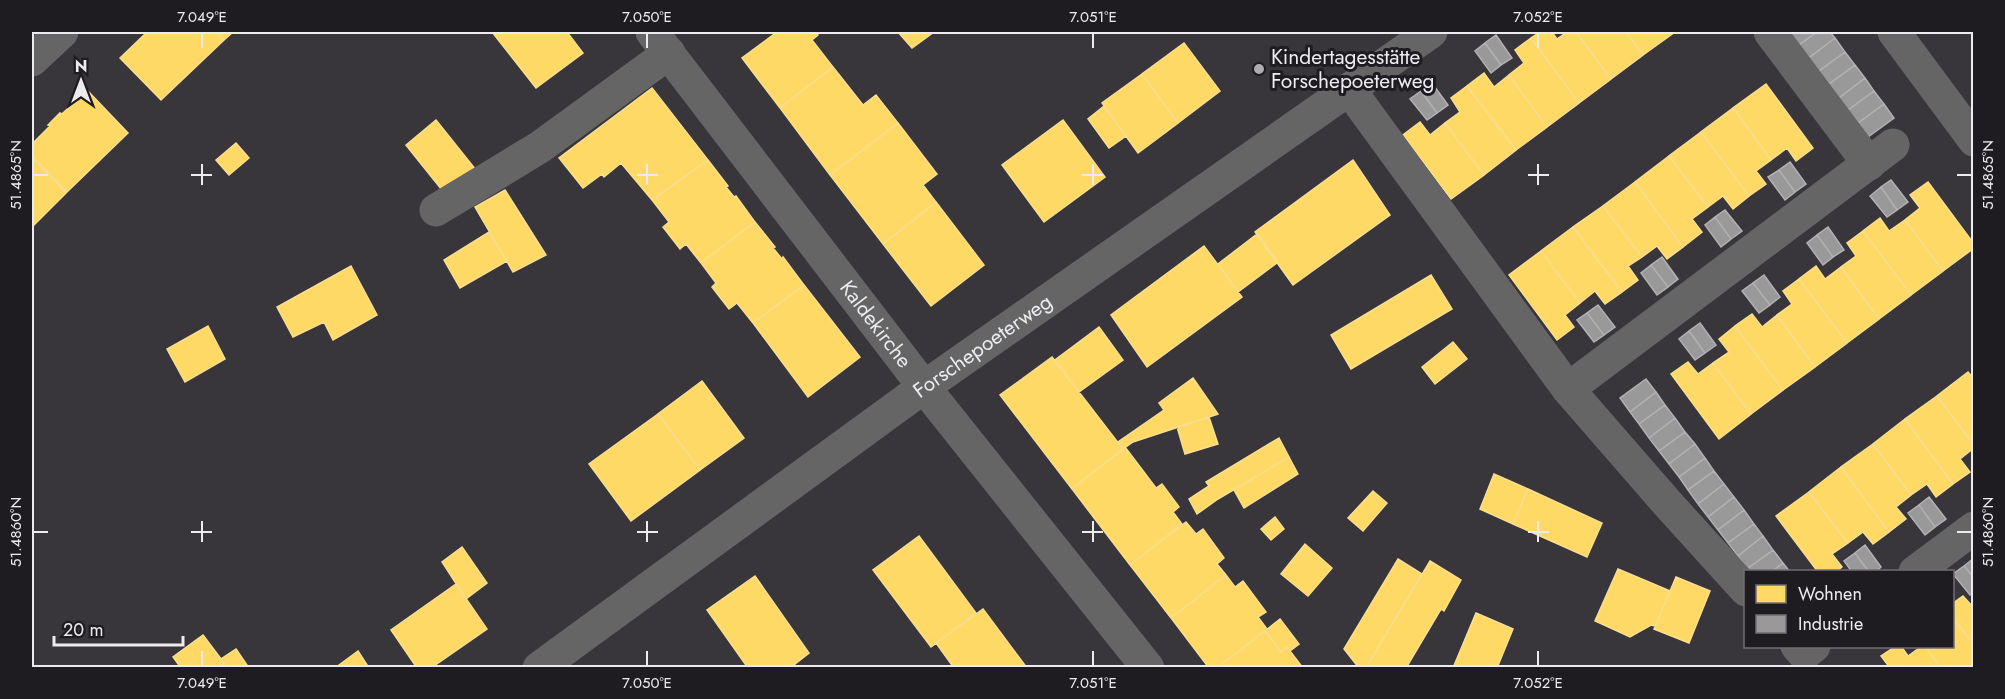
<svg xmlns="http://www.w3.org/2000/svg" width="2005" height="699" font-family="Jost,sans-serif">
	<rect width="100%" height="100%" fill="#39363b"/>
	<path fill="#ffd966" stroke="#fade8f" stroke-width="1.5" d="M143,32H215L224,40L161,100L120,58L145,34Z
		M216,32H233L224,40Z
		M492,32H567L583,53L536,88Z
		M777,32H815L818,35L812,40L833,67L780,108L742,58Z
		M898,32H934L912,48Z
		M1540,32H1552L1557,39L1567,32H1576L1611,79L1579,103L1531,38Z
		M1576,32H1626L1643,55L1611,79Z
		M1626,32H1675L1643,55Z
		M1531,38L1579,103L1547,127L1509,75L1524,63L1515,50Z
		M1184,43L1220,91L1178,123L1142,74Z
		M833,67L863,105L876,95L898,123L830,175L780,108Z
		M1484,73L1494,87L1509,75L1547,127L1516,150L1467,86Z
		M1142,74L1178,123L1138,153L1102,103Z
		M1766,84L1813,148L1796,161L1787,148L1771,160L1733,108Z
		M1467,86L1516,150L1484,175L1445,123L1460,112L1451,98Z
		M652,88L708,160L652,200L621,163L604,177L602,174L583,188L559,158Z
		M87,90L128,133L67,192L32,156V144L50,126L48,125L60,113L62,114Z
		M1104,106L1126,136L1109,148L1088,119Z
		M1733,108L1771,160L1756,171L1766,184L1749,196L1701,132Z
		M436,120L476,170L442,190L406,145Z
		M1063,120L1105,177L1044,222L1002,165Z
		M1420,122L1430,135L1445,123L1484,175L1451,199L1403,135Z
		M898,123L937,174L923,185L936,202L883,244L830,175Z
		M1701,132L1749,196L1733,209L1723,196L1708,207L1669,156Z
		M236,143L249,158L229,175L216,160Z
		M1669,156L1708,207L1692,219L1702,232L1683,247L1635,182Z
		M32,157L66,193L32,227Z
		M708,160L728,186L726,187L734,197L736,196L755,222L701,263L686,244L680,249L663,227L669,222L652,200Z
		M1353,160L1390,215L1293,285L1255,232Z
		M1635,182L1683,247L1667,259L1657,246L1642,257L1603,206Z
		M1928,182L1974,244V248L1943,271L1905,220L1920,208L1910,195Z
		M505,190L546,255L513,272L475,207Z
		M936,202L984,265L931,306L883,244Z
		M1603,206L1642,257L1628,266L1638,280L1622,292L1573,227Z
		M1880,218L1889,231L1905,220L1943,271L1911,295L1863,231Z
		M755,222L775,247L773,248L782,259L783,257L804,285L753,323L737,303L729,309L712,287L716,283L701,263Z
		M1573,227L1622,292L1605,304L1595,291L1580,303L1541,251Z
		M1863,231L1911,295L1879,319L1841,267L1856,256L1847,243Z
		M489,232L507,261L460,288L444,260Z
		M1257,234L1278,262L1238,292L1218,264Z
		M1204,246L1242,297L1147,367L1111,315Z
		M1541,251L1580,303L1565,315L1574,327L1557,340L1509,275Z
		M351,266L377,315L333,340L324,322L293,337L277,307Z
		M1816,266L1825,279L1841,267L1879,319L1847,343L1799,279Z
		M1431,275L1452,309L1351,369L1331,335Z
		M1799,279L1847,343L1815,367L1777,315L1792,304L1783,291Z
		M804,285L860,357L808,397L753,323Z
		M1752,314L1762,327L1777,315L1815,367L1783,390L1735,326Z
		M208,326L225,359L185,382L167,349Z
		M1735,326L1783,390L1751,414L1713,363L1729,352L1719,339Z
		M1099,327L1123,360L1079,392L1055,360Z
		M1453,342L1467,359L1435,384L1422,367Z
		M1052,357L1123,449L1072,489L1000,395Z
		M1688,362L1698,374L1713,363L1751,414L1719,439L1671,374Z
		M1968,372L1974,379V445L1937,396Z
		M1193,378L1218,414L1133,442L1123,449L1118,442L1164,410L1159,403Z
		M702,381L744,438L700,470L658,414Z
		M1937,396L1974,445V448L1960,459L1970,472L1953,484L1905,419Z
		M658,414L700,470L631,521L589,464Z
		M1209,417L1218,444L1185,454L1177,427Z
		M1905,419L1953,484L1936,497L1927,484L1911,495L1873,444Z
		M1279,438L1289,457L1218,499L1197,514L1189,499L1209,486L1206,482Z
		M1873,444L1911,495L1896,507L1906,519L1889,532L1841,467Z
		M1125,447L1156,488L1162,484L1179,507L1173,512L1182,524L1130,565L1072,489Z
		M1289,457L1298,474L1244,508L1234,490Z
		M1841,467L1889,532L1873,544L1863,532L1848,543L1809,492Z
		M1494,474L1528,489L1513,524L1480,509Z
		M1528,489L1602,523L1587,557L1513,524Z
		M1373,491L1387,503L1363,531L1348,518Z
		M1809,492L1848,543L1832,554L1842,567L1836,572H1818L1776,516Z
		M1275,517L1284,529L1271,540L1261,529Z
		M1186,522L1196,534L1203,529L1224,558L1217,564L1226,575L1171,618L1130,565Z
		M919,536L976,613L931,647L873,570Z
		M1305,544L1332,568L1308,596L1281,574Z
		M462,547L487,583L466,599L442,562Z
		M1398,559L1422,574L1366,668H1359L1344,649Z
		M1430,561L1461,580L1444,611L1441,609L1406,668H1370L1367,666Z
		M1618,569L1670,591L1655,626L1651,625L1630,637L1595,621Z
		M1226,575L1235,587L1243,581L1266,612L1258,617L1267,629L1217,668H1209L1171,618Z
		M755,576L809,653L790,668H748L707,610Z
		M1676,577L1710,591L1689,643L1654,629Z
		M456,584L487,629L431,668H417L391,630Z
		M1963,596L1974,608V645L1952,617V604Z
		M983,609L1027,668H954L936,643Z
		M1476,613L1513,629L1497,668H1453Z
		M1952,617L1974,645V668H1941L1925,646H1952Z
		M1280,619L1299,644L1290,651L1287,647L1281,652L1265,631Z
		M1265,631L1281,652L1287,647L1303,668H1217Z
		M203,635L224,663L218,668H181L173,657Z
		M1896,646H1901L1908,656L1922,646H1925L1941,668H1890L1881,656Z
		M236,649L249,668H227L221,659Z
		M358,651L369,668H335Z"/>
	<path fill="#999" stroke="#b2b1b3" stroke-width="1.5" d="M1790,32H1817L1799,45Z
		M1817,32H1830L1835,38L1809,58L1799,45Z
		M1496,35L1512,58L1501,65L1485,43Z
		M1835,38L1845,52L1819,71L1809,58Z
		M1485,43L1501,65L1491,73L1475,51Z
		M1845,52L1855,65L1829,84L1819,71Z
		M1855,65L1865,78L1839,98L1829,84Z
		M1865,78L1874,91L1848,110L1839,98Z
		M1432,83L1448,105L1437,113L1421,91Z
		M1421,91L1437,113L1427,120L1410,99Z
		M1874,91L1884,104L1858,123L1848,110Z
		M1884,104L1894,118L1868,137L1858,123Z
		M1790,162L1806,184L1795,192L1779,170Z
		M1779,170L1795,192L1785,200L1768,177Z
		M1891,180L1908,202L1897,210L1881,187Z
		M1881,187L1897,210L1887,217L1870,196Z
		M1725,210L1742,231L1731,239L1715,217Z
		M1715,217L1731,239L1721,247L1705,225Z
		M1828,227L1844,250L1833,257L1817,235Z
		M1817,235L1833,257L1823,265L1807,243Z
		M1662,257L1678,279L1668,287L1651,265Z
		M1651,265L1668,287L1657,295L1641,273Z
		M1764,275L1780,297L1770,305L1753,283Z
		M1753,283L1770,305L1759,313L1742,291Z
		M1598,305L1615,327L1604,335L1587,313Z
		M1587,313L1604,335L1594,342L1577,320Z
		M1700,323L1716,345L1705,353L1689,331Z
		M1689,331L1705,353L1695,360L1679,339Z
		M1646,379L1656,392L1630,412L1620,398Z
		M1656,392L1665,405L1639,424L1630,412Z
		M1665,405L1675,418L1649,438L1639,424Z
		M1675,418L1685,432L1659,451L1649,438Z
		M1685,432L1695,444L1669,464L1659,451Z
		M1695,444L1705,458L1679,477L1669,464Z
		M1705,458L1714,471L1688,490L1679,477Z
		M1714,471L1724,484L1698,504L1688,490Z
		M1724,484L1734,497L1708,517L1698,504Z
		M1734,497L1744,510L1718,530L1708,517Z
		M1929,497L1946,519L1935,527L1919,505Z
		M1919,505L1935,527L1925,535L1908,513Z
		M1744,510L1754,524L1728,543L1718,530Z
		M1754,524L1763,536L1738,556L1728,543Z
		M1763,536L1773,550L1747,569L1738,556Z
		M1865,545L1881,567L1876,572H1869L1855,553Z
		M1773,550L1783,563L1771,572H1749L1747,569Z
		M1855,553L1869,572H1852L1844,561Z
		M1974,558V578L1964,566Z
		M1783,563L1790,572H1771Z
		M1964,566L1974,578V592L1970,595L1953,574Z"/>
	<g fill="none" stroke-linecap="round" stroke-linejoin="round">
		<g stroke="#656566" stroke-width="33">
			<path id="s1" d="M652,32L924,387L1148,668"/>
			<path d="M1770,32L1869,164"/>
			<path d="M1894,32L1974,140"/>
			<path d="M32,60L62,32"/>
			<path d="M1349,89L1568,389L1668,504L1746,590"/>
			<path d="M436,210L540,147L669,53"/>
			<path d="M1568,389L1893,145"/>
			<path d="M1915,572L1974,528"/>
			<path d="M1797,646L1804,654L1814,646"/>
			<path id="s2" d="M539,668L924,387L1431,32"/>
		</g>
	</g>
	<path fill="none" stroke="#edeaf0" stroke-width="2" d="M202,33V48M647,33V48M1093,33V48M1538,33V48M202,164V185M647,164V185M1093,164V185M1538,164V185M33,175H48M191,175H212M637,175H658M1082,175H1103M1528,175H1549M1957,175H1972M202,521V542M647,521V542M1093,521V542M1538,521V542M33,532H48M191,532H212M637,532H658M1082,532H1103M1528,532H1549M1957,532H1972M202,651V666M647,651V666M1093,651V666M1538,651V666"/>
	<circle fill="#aeabb1" stroke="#1f1c21" stroke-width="2" cx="1259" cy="69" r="6"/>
	<g text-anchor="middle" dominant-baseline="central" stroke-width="6" stroke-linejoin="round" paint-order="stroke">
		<g font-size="21" fill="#edeaf0" stroke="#1f1c21" text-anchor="start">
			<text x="1271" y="57">Kindertagesstätte<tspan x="1271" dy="24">Forschepoeterweg</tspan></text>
		</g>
		<g font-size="21" fill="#edeaf0" stroke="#1f1c21">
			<text stroke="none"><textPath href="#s1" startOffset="368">Kaldekirche</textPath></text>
			<text stroke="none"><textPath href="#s2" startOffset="548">Forschepoeterweg</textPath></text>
		</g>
	</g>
	<rect width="2005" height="699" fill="none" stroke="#1f1c21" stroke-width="66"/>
	<rect x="1744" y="570" width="210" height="78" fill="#1f1c21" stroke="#716e74" stroke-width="1.5"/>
	<rect x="1756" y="585" width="30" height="18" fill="#ffd966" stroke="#716e74" stroke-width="1.5"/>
	<text x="1798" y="600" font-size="18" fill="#edeaf0">Wohnen</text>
	<rect x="1756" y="615" width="30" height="18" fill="#999999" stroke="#716e74" stroke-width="1.5"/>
	<text x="1798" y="630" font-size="18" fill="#edeaf0">Industrie</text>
	<g transform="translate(81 81)" stroke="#1f1c21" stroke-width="4.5" paint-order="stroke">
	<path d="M0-4.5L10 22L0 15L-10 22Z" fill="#edeaf0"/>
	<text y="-9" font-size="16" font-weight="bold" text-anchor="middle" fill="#edeaf0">N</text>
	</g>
	<path d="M54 636v9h129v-9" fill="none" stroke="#edeaf0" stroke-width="3"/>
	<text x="63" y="636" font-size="18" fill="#edeaf0" stroke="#1f1c21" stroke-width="4.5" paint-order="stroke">20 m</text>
	<rect x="33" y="33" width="1939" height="633" fill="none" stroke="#edeaf0" stroke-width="2"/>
	<g font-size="15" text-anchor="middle" fill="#edeaf0">
		<text x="202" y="22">7.049°E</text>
		<text x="647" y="22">7.050°E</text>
		<text x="1093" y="22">7.051°E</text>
		<text x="1538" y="22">7.052°E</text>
		<text transform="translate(16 175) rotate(-90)" y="5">51.4865°N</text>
		<text transform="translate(1988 175) rotate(-90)" y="5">51.4865°N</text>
		<text transform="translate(16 532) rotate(-90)" y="5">51.4860°N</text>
		<text transform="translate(1988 532) rotate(-90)" y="5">51.4860°N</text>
		<text x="202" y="688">7.049°E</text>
		<text x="647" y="688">7.050°E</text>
		<text x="1093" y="688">7.051°E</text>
		<text x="1538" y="688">7.052°E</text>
	</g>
</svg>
